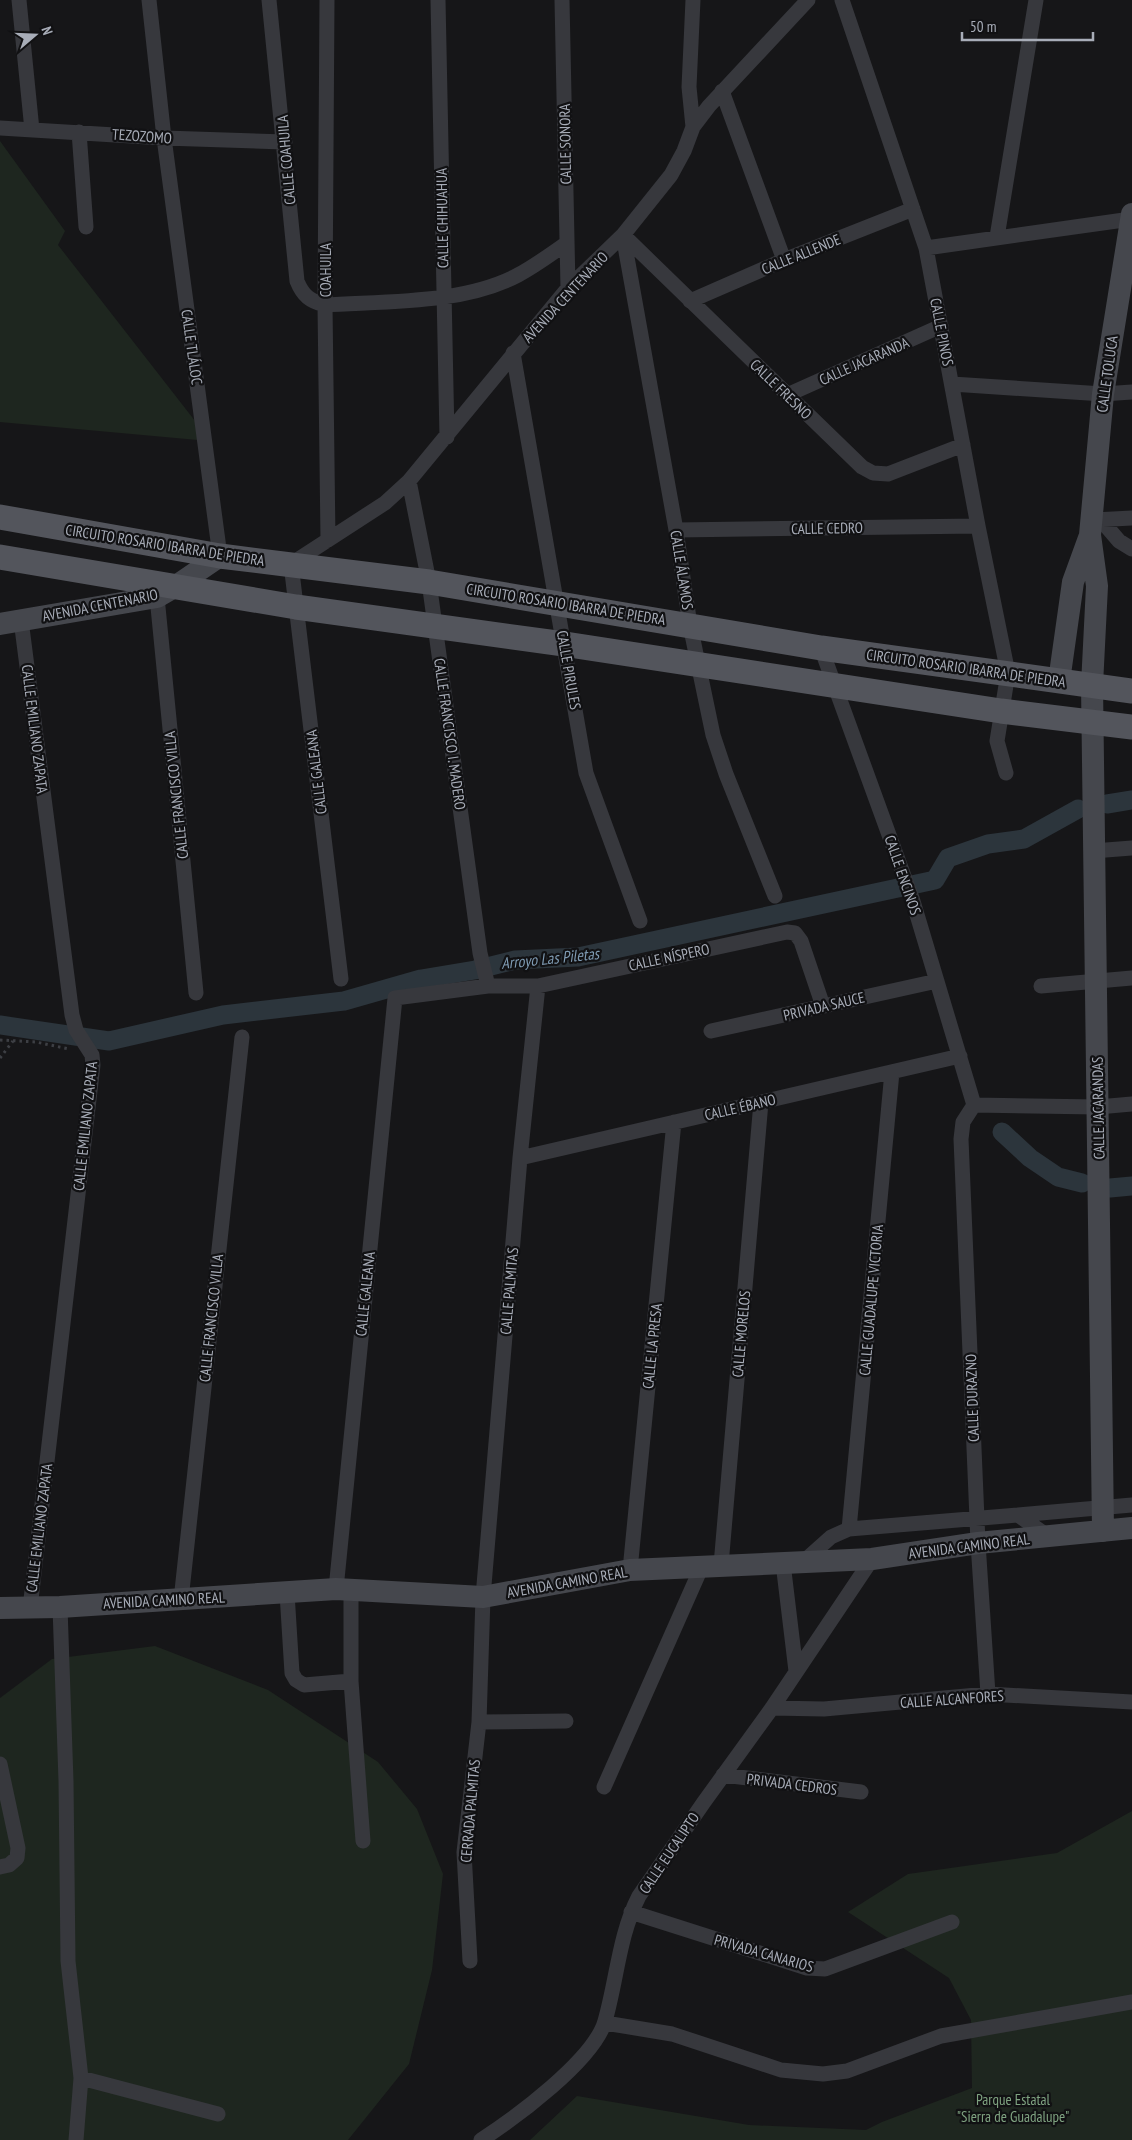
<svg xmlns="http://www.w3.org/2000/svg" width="1132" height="2140" font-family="'PT Sans Narrow',sans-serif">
	<rect width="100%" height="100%" fill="#161618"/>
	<path fill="#1e261f" d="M0,141L65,231L58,245L199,426L198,440L0,422Z
		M155,1646L268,1690L378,1762L417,1809L443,1874L432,1970L409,2064L348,2140H0V1698L52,1659Z
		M1132,1811V2140H530L577,2096L749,2125L866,2130L882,2122L972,2088L971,2020L949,1978L848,1912L908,1874L1057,1853Z"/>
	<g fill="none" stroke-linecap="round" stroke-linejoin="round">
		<path stroke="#2c353c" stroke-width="19" d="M1107,804L1132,800
			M0,1025L109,1041L223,1015L344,1001L421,979L475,970L515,960L578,957L935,880L948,858L988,844L1024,839L1078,809
			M1002,1132L1030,1158L1058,1177L1082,1183
			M1110,1188L1132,1186"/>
		<path stroke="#3d3f44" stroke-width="3" stroke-dasharray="2.5 4" stroke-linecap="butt" d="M0,1040L36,1042L69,1049
			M0,1058L13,1041"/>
		<path stroke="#37383d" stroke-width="15" d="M19,0L32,130
			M149,0L164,138L220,556
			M269,0L297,281C303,296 310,301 325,305C387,301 463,304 518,275C535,266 551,254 567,243
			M327,0L325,305L328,540
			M438,0L447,437
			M562,0L568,288
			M842,0L926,248L978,526L1008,673L997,741L1006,773
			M722,91L784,260
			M693,127L689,87L693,0
			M0,128L164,138L285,142
			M79,132L86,227
			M623,235L676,530L690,625L713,735L726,774L775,896
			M623,235L862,467L873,473L888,474L963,445
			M997,237L1036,0
			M926,248L1131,219
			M690,301L784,260L913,209
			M513,353L586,773L640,921
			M952,384L1103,394L1132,392
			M787,395L941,326
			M409,481L429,582L480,953L488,986
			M1094,520L1132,518
			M1101,520L1119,541L1132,549
			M676,530L978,526
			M157,597L196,993
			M21,620L72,1015L76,1030L92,1055L93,1065L30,1608
			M821,648L912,898L974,1105
			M1093,851L1132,848
			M341,979L291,564L385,503L409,481L568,288L623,235L671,175L684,151L693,127L709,106L808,0
			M1041,986L1132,978
			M711,1031L937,981
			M974,1105L963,1122L961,1139L978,1543L988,1694
			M974,1105L1098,1107L1132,1104
			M520,1158L960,1056
			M1018,1515L1132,1505
			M849,1529L892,1072
			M803,1562L831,1537L849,1529L1018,1515L1049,1537
			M783,1563L796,1671
			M721,1565L761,1102
			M630,1570L674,1122
			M336,1589L395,998L488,986H538L787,932L795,933L801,941L823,1006
			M287,1593L292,1673L296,1680L304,1685L351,1681V1590
			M181,1600L242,1037
			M60,1607L66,1781L68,1961L81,2078L76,2140
			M351,1681L363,1841
			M772,1708L824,1709L988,1694L1132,1702
			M479,1722L566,1721
			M0,1764L18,1848L17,1858L9,1865L0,1867
			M723,1775L861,1792
			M604,1787L702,1566
			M631,1912L807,1968L825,1969L952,1922
			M470,1961L464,1852L479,1722L483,1597L520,1158L538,986
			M605,2023L672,2034L781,2070L823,2074L847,2071L941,2036L1132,2002
			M81,2078L218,2114
			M481,2140C515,2118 594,2060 605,2021C617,1979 619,1935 639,1896L704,1802L772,1708L872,1559"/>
		<path stroke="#45474d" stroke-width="22" d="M0,624L157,597L176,586L220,556
			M1059,681L1073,582L1089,538
			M1103,1531L1092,685L1097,586L1090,535L1103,394L1132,214
			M0,1608L60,1607L336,1589L483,1597L630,1570L872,1559L978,1543L1132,1528"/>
		<path stroke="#53555c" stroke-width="25" d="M0,517L220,556L429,582L821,648L1132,691
			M0,557L296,607L564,644L1001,711L1132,727"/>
	</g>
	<g text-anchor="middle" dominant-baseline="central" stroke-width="4.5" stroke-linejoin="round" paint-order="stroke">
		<g font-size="15" fill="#a8adb8" stroke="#111113">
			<text transform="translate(142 136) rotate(4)">TEZOZOMO</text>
			<text transform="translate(565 144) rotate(-91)">CALLE SONORA</text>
			<text transform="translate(286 160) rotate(-95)">CALLE COAHUILA</text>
			<text transform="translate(442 218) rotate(-91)">CALLE CHIHUAHUA</text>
			<text transform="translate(801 254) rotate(-22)">CALLE ALLENDE</text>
			<text transform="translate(325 270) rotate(-90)">COAHUILA</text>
			<text transform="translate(565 297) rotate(-47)">AVENIDA CENTENARIO</text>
			<text transform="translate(942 332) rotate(79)">CALLE PINOS</text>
			<text transform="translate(192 347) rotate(82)">CALLE TLÁLOC</text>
			<text transform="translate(864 361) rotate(-24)">CALLE JACARANDA</text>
			<text transform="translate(1107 374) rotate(-82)">CALLE TOLUCA</text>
			<text transform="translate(781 389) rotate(44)">CALLE FRESNO</text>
			<text transform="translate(827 528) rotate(-1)">CALLE CEDRO</text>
			<text transform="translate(165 545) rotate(9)">CIRCUITO ROSARIO IBARRA DE PIEDRA</text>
			<text transform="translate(682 570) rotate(81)">CALLE ÁLAMOS</text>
			<text transform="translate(566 604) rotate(9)">CIRCUITO ROSARIO IBARRA DE PIEDRA</text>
			<text transform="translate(100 605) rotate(-11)">AVENIDA CENTENARIO</text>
			<text transform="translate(966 668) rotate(8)">CIRCUITO ROSARIO IBARRA DE PIEDRA</text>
			<text transform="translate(569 670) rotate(80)">CALLE PIRULES</text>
			<text transform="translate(35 729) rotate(83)">CALLE EMILIANO ZAPATA</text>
			<text transform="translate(450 734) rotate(82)">CALLE FRANCISCO I. MADERO</text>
			<text transform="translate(316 772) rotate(-97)">CALLE GALEANA</text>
			<text transform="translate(176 795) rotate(-96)">CALLE FRANCISCO VILLA</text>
			<text transform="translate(903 875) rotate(71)">CALLE ENCINOS</text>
			<text transform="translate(669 957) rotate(-12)">CALLE NÍSPERO</text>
			<text transform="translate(824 1006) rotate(-13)">PRIVADA SAUCE</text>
			<text transform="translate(740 1107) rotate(-13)">CALLE ÉBANO</text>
			<text transform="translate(1098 1108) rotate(-91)">CALLE JACARANDAS</text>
			<text transform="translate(85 1126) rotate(-84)">CALLE EMILIANO ZAPATA</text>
			<text transform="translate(509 1291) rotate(-85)">CALLE PALMITAS</text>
			<text transform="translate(365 1294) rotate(-84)">CALLE GALEANA</text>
			<text transform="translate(871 1300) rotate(-85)">CALLE GUADALUPE VICTORIA</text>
			<text transform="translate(211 1318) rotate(-84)">CALLE FRANCISCO VILLA</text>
			<text transform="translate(741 1334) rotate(-85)">CALLE MORELOS</text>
			<text transform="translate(652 1346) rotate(-84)">CALLE LA PRESA</text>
			<text transform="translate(972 1398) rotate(-92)">CALLE DURAZNO</text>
			<text transform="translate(39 1528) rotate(-83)">CALLE EMILIANO ZAPATA</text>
			<text transform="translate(969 1546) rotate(-7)">AVENIDA CAMINO REAL</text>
			<text transform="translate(567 1582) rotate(-10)">AVENIDA CAMINO REAL</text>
			<text transform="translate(164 1600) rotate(-3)">AVENIDA CAMINO REAL</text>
			<text transform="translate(952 1699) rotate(-4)">CALLE ALCANFORES</text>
			<text transform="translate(792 1784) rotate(7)">PRIVADA CEDROS</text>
			<text transform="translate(470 1811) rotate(-85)">CERRADA PALMITAS</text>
			<text transform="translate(669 1853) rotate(-56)">CALLE EUCALIPTO</text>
			<text transform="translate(764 1953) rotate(16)">PRIVADA CANARIOS</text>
		</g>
		<g font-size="15" fill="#7fa381" stroke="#111113">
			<text x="1013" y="2099">Parque Estatal<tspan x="1013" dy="17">"Sierra de Guadalupe"</tspan></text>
		</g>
		<g font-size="16" font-style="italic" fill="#7f9bb3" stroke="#111113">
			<text transform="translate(550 958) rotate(-6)">Arroyo Las Piletas</text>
		</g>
	</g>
	<g transform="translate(35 35) rotate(71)" stroke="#111113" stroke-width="4" paint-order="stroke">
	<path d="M0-4L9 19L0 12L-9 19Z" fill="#a8adb8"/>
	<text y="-8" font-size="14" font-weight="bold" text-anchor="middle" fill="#a8adb8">N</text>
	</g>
	<path d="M962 32v8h131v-8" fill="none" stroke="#a8adb8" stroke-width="2.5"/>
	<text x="970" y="32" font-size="15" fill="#a8adb8" stroke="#111113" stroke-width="4" paint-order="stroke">50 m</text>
</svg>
